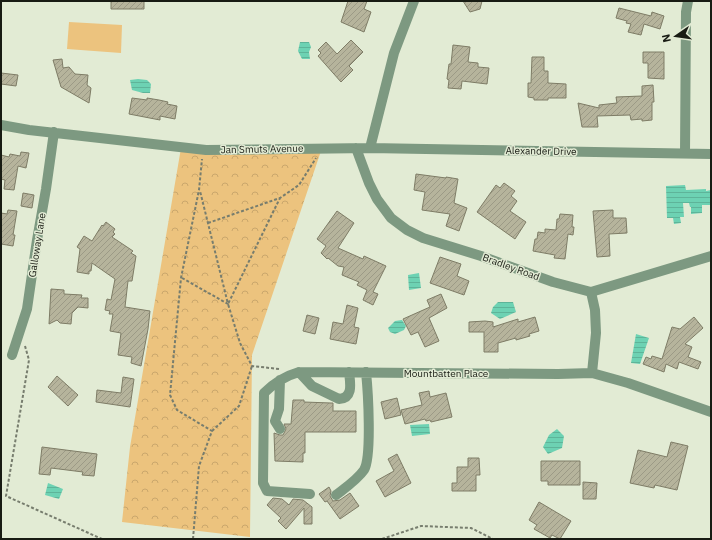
<svg xmlns="http://www.w3.org/2000/svg" width="712" height="540" font-family="'IBM Plex Sans',sans-serif">
	<defs>
		<pattern id="park-crowns" width="20" height="18" patternUnits="userSpaceOnUse"><rect width="20" height="18" fill="#ecc37e"/><path d="M2 6a3 3 0 1 1 6 0M12 15a3 3 0 1 1 6 0" fill="none" stroke="#caa76c"/></pattern>
		<pattern id="water-rules" width="6" height="5" patternUnits="userSpaceOnUse"><rect width="6" height="5" fill="#6dd2b3"/><path d="M0 2.5h6" fill="none" stroke="#5eb499"/></pattern>
		<pattern id="building-hatch" width="6" height="6" patternUnits="userSpaceOnUse"><rect width="6" height="6" fill="#b6b49c"/><path d="M-1 1l2-2M0 6l6-6M5 7l2-2" fill="none" stroke="#9c9a86"/></pattern>
	</defs>
	<rect width="100%" height="100%" fill="#e2ebd4"/>
	<path fill="url(#park-crowns)" d="M181,148H322L252,355L250,537L122,522L130,447Z"/>
	<path fill="#ecc37e" d="M69,22L122,25L121,53L67,49Z"/>
	<path fill="url(#water-rules)" d="M300,42H309L311,47L309,52L310,59H302L298,51Z
		M138,79L147,80L151,84L150,93H143L132,90L130,80Z
		M685,185L686,190L706,189V191L711,190V205H702V213L691,214V207H690L689,203H683L684,217H680L681,223L674,224L673,218H667L666,186Z
		M419,273L421,288L409,290L408,275Z
		M498,302H513L516,312L500,319L491,313L493,307Z
		M402,320L406,326L404,330L395,334L390,332L388,328L395,321Z
		M636,334L649,338L640,364L631,363Z
		M429,424L430,434L412,436L410,425Z
		M557,429L564,436L562,448L548,454L543,447L549,435Z
		M48,483L63,489L59,499L45,495Z"/>
	<path fill="url(#building-hatch)" stroke="#7e7c66" d="M111,1H144V9H111Z
		M348,1H367L364,9L371,12L364,32L341,22Z
		M463,1H482L480,9L470,12Z
		M619,8L651,16L652,12L664,16L660,29L644,24L641,35L628,32L631,24L626,23L627,21L616,18Z
		M351,40L363,52L349,66L353,70L341,82L318,56L321,53L318,50L326,42L337,54Z
		M453,45L470,47L468,62L478,63V67L489,68L487,84L462,81L461,89L448,88L449,80L447,79L449,64H451Z
		M643,52H664V79L648,78V63H643Z
		M532,57H544V71H548V83L566,84V98H548V100H534V98L528,97V83H531Z
		M62,59L63,68L69,67L75,74L88,75L87,85L91,88L89,103L61,87L53,60Z
		M1,73L18,75L16,86L1,84Z
		M653,85L654,102H652V120L642,121V119L631,120L630,115L597,116L598,127H582L578,103L599,108V105L617,103L616,97L642,96V86Z
		M132,98L147,100V98L159,100L168,102L167,104L177,106L175,119L160,116V120L129,114Z
		M21,152L29,153L26,168L18,166L14,190L4,189L5,180L1,179V155L9,157L10,154L20,156Z
		M416,174L446,178V177L458,179L454,203L467,208L459,231L446,226L450,214L422,210L425,192L414,190Z
		M504,183L515,191L511,196L517,201L510,211L526,222L515,239L477,212L496,185L500,188Z
		M23,193L34,195L32,208L21,206Z
		M8,210L17,211L13,235H15L13,246L1,244V213L7,214Z
		M613,210V218H626L627,233L609,234L610,256L597,257L593,211Z
		M337,211L354,223L338,248L363,259L364,256L386,266L373,292L378,294L373,305L363,300L367,290L357,285L359,282L342,275L344,267L338,266L328,258L327,259L321,253L326,246L317,239Z
		M560,214L573,215L572,227H574L573,235L568,234L565,259L554,258L555,255L533,251L535,239H537L538,232L545,233V229L556,230L557,219H559Z
		M106,222L115,229L113,232L115,234L112,237L133,251L131,253L136,256L132,281H128L125,307L150,311L148,329L141,366L131,363L132,357L118,355L121,333L110,331L113,314H109L110,311L105,310L107,299L111,300L115,279L92,263L91,271H89V274L77,272L80,249L77,247L84,236L92,241L102,225L103,226Z
		M440,257L461,264L457,276L469,281L464,295L430,283Z
		M51,289L64,290V294L82,295L81,298H88V308L78,307L72,313L71,324L60,323L57,320L49,324Z
		M441,294L447,308L429,318L439,341L425,347L418,332L411,335L403,319L430,307L427,300Z
		M347,305L358,308L354,327L359,328L356,344L330,339L333,322L343,324Z
		M307,315L319,318L315,334L303,331Z
		M535,317L539,331L529,334L530,336L516,340V338L498,343V352H484V332H469V322L485,321L493,322V327L518,319V322Z
		M694,317L703,328L685,344L692,347L688,357L701,362L698,369L679,362L677,369L666,364L664,372L643,364L646,357L651,359L652,356L662,359L672,327L680,329Z
		M57,376L78,395L68,406L48,387Z
		M123,377L134,379L130,407L96,402L97,390L121,393Z
		M429,391L430,397L446,393L452,417L431,422L430,420L426,421L425,419L405,424L401,410L422,405L419,393Z
		M397,398L401,415L385,419L381,402Z
		M293,400H304V402L331,403H333V411H356V432H305V453H303V462L275,461L274,433L280,435H283L286,429L284,424H291Z
		M671,442L688,446L677,490L655,485L654,488L630,483L638,450L667,457Z
		M42,447L97,454L94,476L82,475L83,472L51,468L50,475L39,474Z
		M397,454L411,483L385,497L376,481L394,471L388,459Z
		M468,458H479L480,475H476V491H452V483H457V467H468Z
		M541,461H580V485H548V481H541Z
		M583,482L597,483L596,499H583Z
		M329,487L331,491L330,496L333,501L340,500L350,493L359,506L340,519L327,501L325,502L319,494Z
		M273,498L282,499L289,505L293,499L303,500L312,507V524H304V508L286,529L278,521L281,518L267,505Z
		M539,502L571,521L560,539L552,535L550,538L534,529L537,525L529,520Z"/>
	<g fill="none" stroke-linecap="round" stroke-linejoin="round">
		<path stroke="#777d6e" stroke-width="2" stroke-dasharray="3 2" stroke-linecap="butt" d="M208,223L280,198L299,185L316,158
			M182,278L228,304L200,191
			M25,346L29,360L6,496L102,539
			M279,369L252,366L240,343L228,304L280,198
			M212,431L239,406L252,366
			M193,539L199,466L212,431L177,410L170,395L181,278L199,190L202,159
			M382,539L421,526L471,528L493,539"/>
		<path stroke="#7d9981" stroke-width="10" d="M1,125L29,130L206,150L370,148L394,53L414,1
			M356,148L369,183L377,199L391,218L407,230L423,238L481,256L553,282L591,292L711,256
			M370,148L711,154
			M685,153L686,12L688,1
			M591,292L595,310L596,333L592,373
			M12,355L27,309L37,240L46,189L54,132
			M299,372L312,386L339,399C354,398 350,382 349,372
			M280,429L275,421L279,409L280,380
			M310,494L267,491L263,483L264,393C275,382 285,376 299,372L558,374L592,373L628,383L711,412
			M336,495C345,488 357,480 364,470C372,457 368,391 366,372"/>
	</g>
	<g text-anchor="middle" dominant-baseline="central" stroke-width="3" stroke-linejoin="round" paint-order="stroke">
		<g font-size="10" fill="#181b13" stroke="#e2ebd4">
			<text transform="translate(262 149) rotate(-1)">Jan Smuts Avenue</text>
			<text transform="translate(541 151) rotate(1)">Alexander Drive</text>
			<text transform="translate(37 245) rotate(-81)">Galloway Lane</text>
			<text transform="translate(511 267) rotate(20)">Bradley Road</text>
			<text x="446" y="373">Mountbatten Place</text>
		</g>
	</g>
	<rect width="712" height="540" fill="none" stroke="#181b13" stroke-width="4"/>
	<g transform="translate(676 36) rotate(257)" stroke="#e2ebd4" stroke-width="3" paint-order="stroke">
	<path d="M0-3L7 15L0 10L-7 15Z" fill="#181b13"/>
	<text y="-6" font-size="11" font-weight="bold" text-anchor="middle" fill="#181b13">N</text>
	</g>
</svg>
